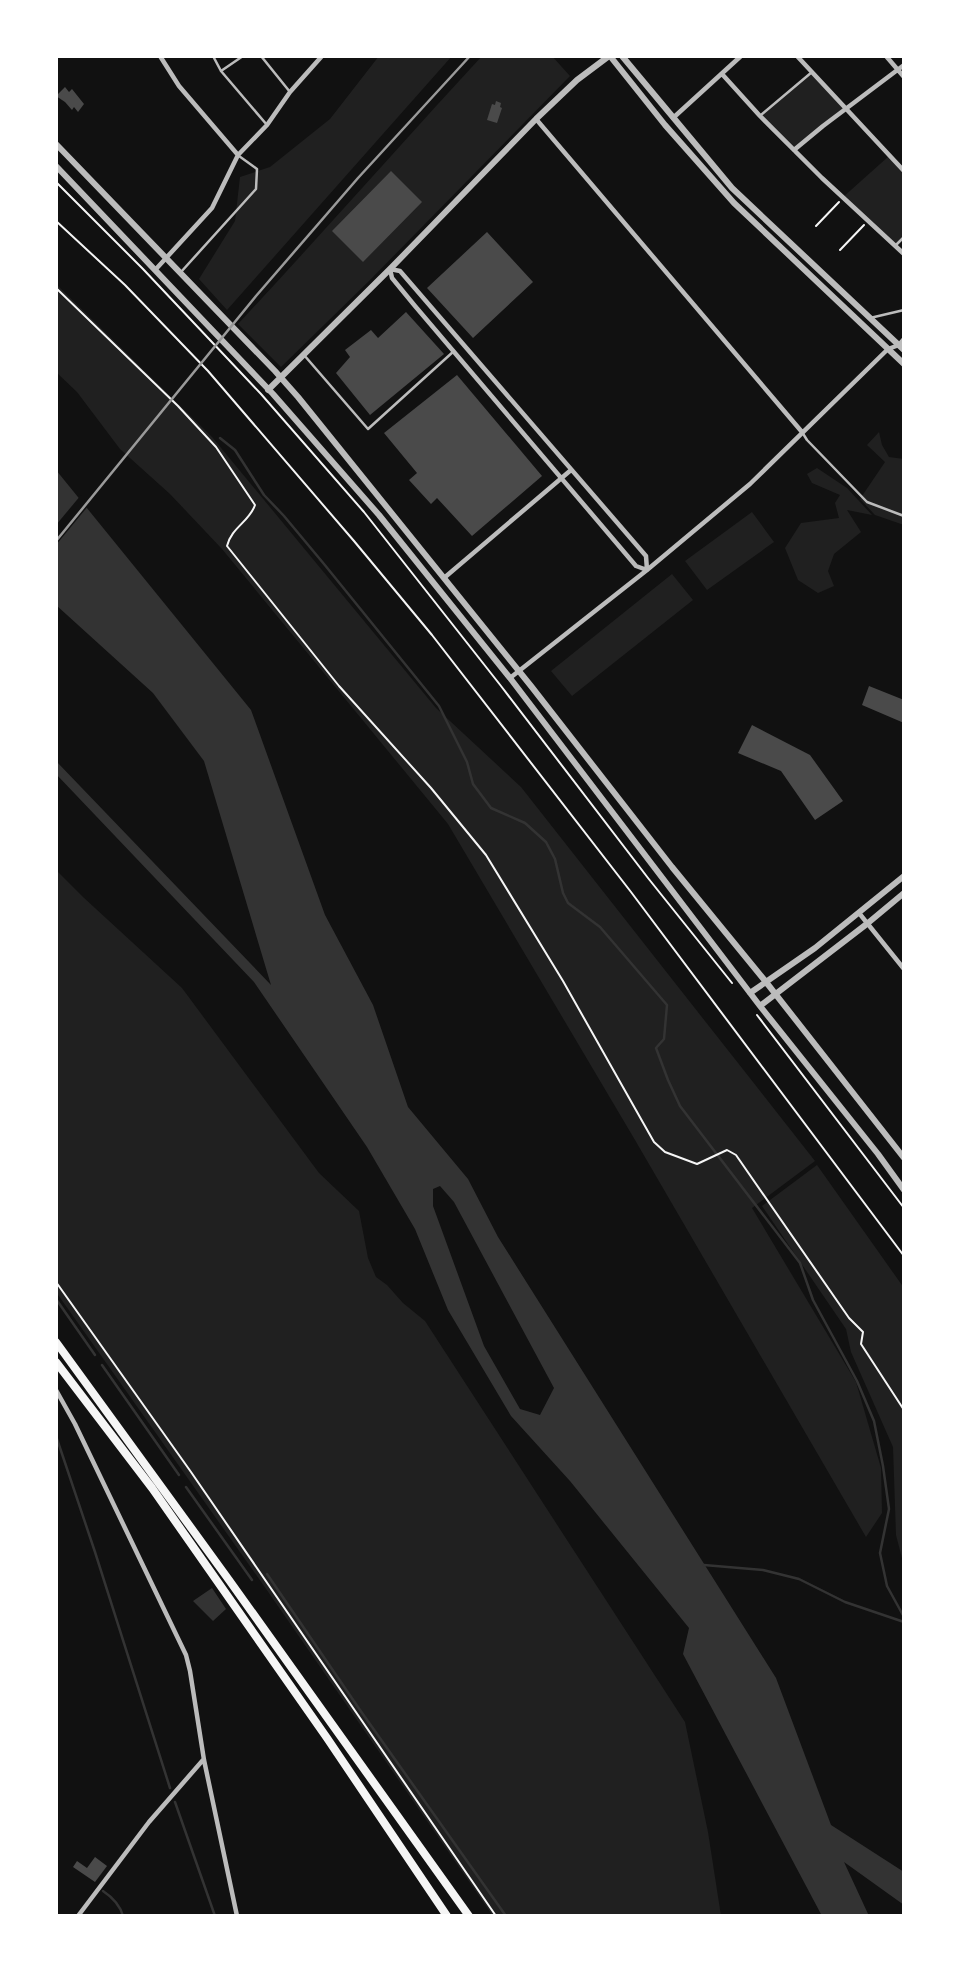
<svg xmlns="http://www.w3.org/2000/svg" width="960" height="1972" font-family="'IBM Plex Sans',sans-serif">
	<rect width="100%" height="100%" fill="#111"/>
	<path fill="#202020" d="M379,56H452L227,310L199,279L235,221L240,177L270,167L330,119Z
		M482,56H552L570,76L369,281L281,367L238,324C320,236 400,145 482,56Z
		M812,72L845,110L794,150L760,116Z
		M889,156L904,171V237L894,247L842,198Z
		M56,284L212,437L436,708L521,787L815,1161L752,1208L856,1382L881,1468L882,1513L866,1537L635,1140L448,824L222,549L170,494L120,449L77,392L56,372Z
		M879,432L882,445L889,457L904,459V525L875,515L860,499L885,462L867,445Z
		M817,468L847,488L872,515L847,510L861,532L834,554L828,571L834,586L818,593L798,580L785,548L801,523L839,518L835,503L840,495L812,483L807,474Z
		M752,512L774,542L707,590L685,561Z
		M672,574L693,600L572,696L551,671Z
		M56,870L83,897L182,988L319,1173L359,1211L368,1258L376,1277L387,1285L403,1303L425,1321L685,1722L708,1832L721,1916H493L264,1586L56,1292Z
		M817,1165L904,1288V1566L896,1535L893,1447L851,1352L846,1329L762,1206Z"/>
	<path fill="#333" fill-rule="evenodd" d="M56,470L251,710L325,915L373,1005L408,1107L468,1179L498,1237L776,1678L831,1825L904,1872V1905L844,1862L869,1916H822L683,1654L689,1628L570,1481L511,1416L448,1310L415,1229L367,1147L254,982L56,774V761L271,985L204,761L153,693L56,605ZM440,1186L454,1202L554,1388L540,1415L520,1409L484,1346L433,1206V1189Z
		M212,1588L226,1609L213,1621L193,1601Z"/>
	<path fill="#111" d="M81,495L89,505L56,545V525Z"/>
	<g fill="none" stroke-linecap="round" stroke-linejoin="round">
		<path stroke="#333" stroke-width="2.5" d="M220,438L235,450L264,495L284,516L324,564L439,706L467,762L473,784L491,808L525,823L546,842L555,859L563,893L568,903L600,927L667,1005L664,1039L656,1048L668,1080L680,1106L800,1263L813,1300L857,1381L874,1421L883,1466L889,1509L880,1553L887,1586L904,1617
			M56,1299L95,1355
			M102,1365L179,1475
			M56,1436L95,1552L170,1788
			M186,1487L252,1580
			M704,1565L763,1570L799,1579L845,1602L904,1622
			M267,1574L360,1710L506,1916
			M175,1802L215,1916
			M103,1891C112,1897 120,1905 123,1916"/>
	</g>
	<path fill="#4a4a4a" d="M65,87L69,92L72,89L84,104L78,112L74,107L72,110L65,102L56,96Z
		M496,101L501,103L500,107L502,108L497,123L487,120L492,104L495,105Z
		M391,171L422,202L363,262L332,231Z
		M487,232L533,282L473,338L427,288Z
		M406,312L444,354L370,415L336,373L350,357L345,350L371,330L378,338Z
		M457,375L542,476L472,536L437,498L431,504L409,480L417,473L384,433Z
		M869,686L904,700V723L862,705Z
		M752,725L810,755L843,801L815,820L781,771L738,753Z
		M95,1857L107,1866L95,1882L73,1867L77,1861L87,1868Z"/>
	<g fill="none" stroke-linecap="round" stroke-linejoin="round">
		<path stroke="#f5f5f5" stroke-width="2" d="M56,182L143,269L261,394L364,512L501,686L648,878L732,983
			M56,221L125,285L208,371L354,541L432,635L631,892L904,1256
			M816,226L839,202
			M840,250L864,225
			M56,288L178,406L216,447L255,505C250,521 231,528 227,546L339,686L431,788L486,855L563,981L654,1142L665,1152L697,1164L727,1150L736,1155L849,1318L863,1332L861,1344L904,1410
			M757,1015L904,1208
			M56,1282L191,1472L496,1916"/>
		<path stroke="#bcbcbc" stroke-width="2.5" d="M213,56L221,71L267,125
			M261,56L290,92
			M221,71L243,56
			M761,115L812,72
			M896,245L904,237
			M181,272L256,189L257,169L239,156
			M870,318L904,310
			M304,355L368,429L454,351
			M802,432L807,440L867,502L904,516"/>
		<path stroke="#bcbcbc" stroke-width="4.5" d="M160,56L179,86L238,155
			M797,56L904,171
			M886,56L904,77
			M722,74L760,116L822,178L904,254
			M673,118L741,56
			M536,119L802,432
			M794,150L823,126L904,65
			M156,269L212,208L238,155L267,125L290,92L322,56
			M390,269L400,271L646,556L647,570L636,566L415,306L392,278Z
			M444,578L571,470
			M510,678L647,570L750,484L888,349L899,345L904,339
			M859,913L904,969
			M56,1390L75,1424L186,1655L190,1671L204,1760L237,1916
			M78,1916L149,1822L203,1760"/>
		<path stroke="#bcbcbc" stroke-width="6" d="M610,56L665,125L734,203L904,364
			M622,56L732,188L904,350
			M56,144L275,371L298,397L531,686L672,867L766,982L904,1158
			M56,166L273,394L379,515L510,678L760,1006L878,1154L904,1190
			M268,390L390,269L536,119L577,80L609,56
			M750,993L815,948L904,876
			M760,1006L868,923L904,893"/>
		<path stroke="#f5f5f5" stroke-width="8" d="M56,1342L229,1580L469,1916
			M56,1362L152,1488L327,1738L447,1916"/>
		<path stroke="#9a9a9a" stroke-width="2.5" d="M56,541L256,296L358,178L470,56"/>
	</g>
	<rect width="960" height="1972" fill="none" stroke="#ffffff" stroke-width="116"/>
</svg>
